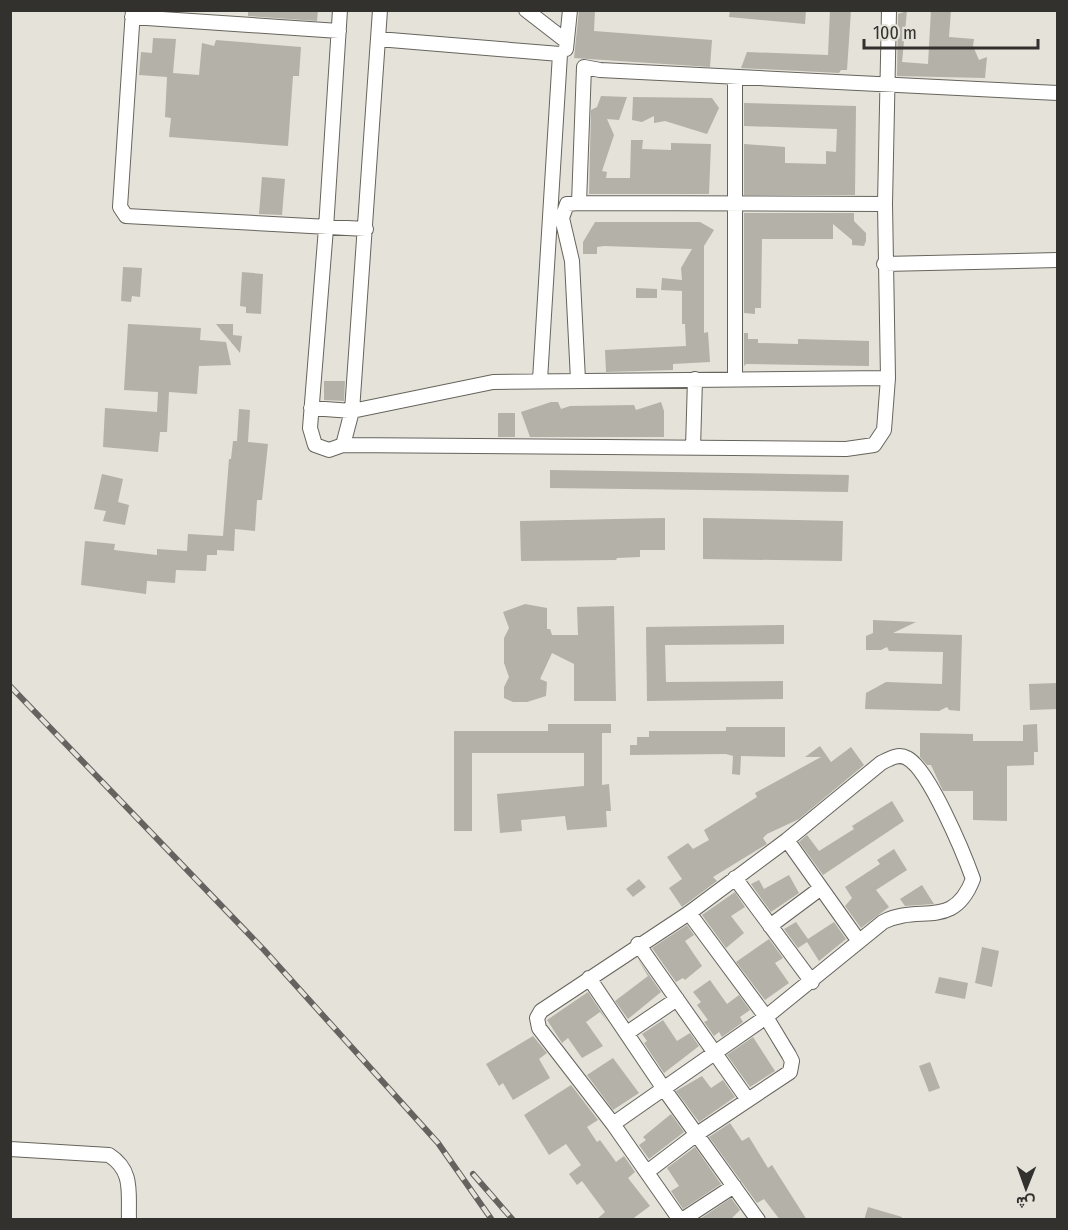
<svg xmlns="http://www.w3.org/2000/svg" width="1068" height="1230" font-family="'Fira Sans Condensed',Vazirmatn,sans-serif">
	<rect width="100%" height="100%" fill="#e4e2d9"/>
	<path fill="#b3b1a8" d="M248,10H318L317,21L248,16Z
		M579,10H595L594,31L712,40L710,67L574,58Z
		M730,10H806L805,24L729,17Z
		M830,10H851L847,70H841L839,73L741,68L747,52L828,55Z
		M931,10H951L949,37L974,39L973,46L979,60L987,57L985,78L897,76L898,14L907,11L902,62L928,64Z
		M153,38L176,39L173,73L199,75L202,43L214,46L216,40L301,47L299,76H293L288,146L169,137L171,118L165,117L167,77L139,75L141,52L152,53Z
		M601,96L627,97L619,120L607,119L614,135L602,171L607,172L606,178H630L631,140H643L642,149L671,150V143L711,144L709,194H589L591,110L597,107Z
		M633,97L712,98L719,108L707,134L665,121L654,123V116L642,122L632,120Z
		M744,103L856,106L855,195H744V144L785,147V163L826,164V151L836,152L837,129L744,126Z
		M262,177L285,179L282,215L259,214Z
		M744,213H854V221L866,233V241L864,246L852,245V240L833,224V239H762L761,308H755V314L744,313Z
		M595,222H700L714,230L704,246V333L708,332L710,362L673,364V370L606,372L605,350L686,346L685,324H682V291L661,290L662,278L682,280L681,268L692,249L604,246L597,247V254H583V242Z
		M123,267L142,268L140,297L132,296L131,302L121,301Z
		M242,272L263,274L261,314L246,313V307L240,306Z
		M636,288L657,289V298H636Z
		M128,324L201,328L200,340L226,342L231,365L199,366L197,394L169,392L167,432H160L158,452L103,447L105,408L157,412L158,392L124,390Z
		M216,324H233V335L242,336L240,353Z
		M744,333H748V339H758V343L798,344V339L869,341V366L746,364L744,366Z
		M324,381H345L344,401L324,400Z
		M551,402H558L561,409L570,406L634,405L636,410L661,402L664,411V437H530L521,412Z
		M239,409L250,410L248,442L268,444L262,500H257L255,531L235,529L234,551L217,550V555H207L206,571L176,570L175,583L147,581L146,594L81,585L85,541L115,544L114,550L157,555V549L187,551L188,534L223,536L229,459H231L233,441H237Z
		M498,413H515V437H498Z
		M550,470L849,475L848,492L550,488Z
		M102,474L123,479L118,502L129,505L125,525L103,521L106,511L94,509Z
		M665,518V550H640V557L617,558L616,560L521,561L520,521Z
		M703,518L843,521L842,561L703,559Z
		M525,604L547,608V629H550L552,635H578L577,607L614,606L616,701H574V664L552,653L540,679L547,682L546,696L527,702H513L504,698V687L509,677L504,663V638L509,628L503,612Z
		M873,620L916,622L893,633L962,635L960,711L949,710L947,707L939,711L865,709L866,693L886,682L942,684L943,652L889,651L887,647L881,650H866V636L873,633Z
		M784,625V644L665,645L666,682L783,681V699L647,701L646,627Z
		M1058,683V709L1030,710L1029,684Z
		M548,724H611V733H602V785L609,784L611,811H606L607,827L567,830L565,816L521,820L522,831L500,833L497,794L584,786V753H472V831H454V731H548Z
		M1037,724L1038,752H1034V765L1007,766V821L973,820V791H943L931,765H927L920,757V733L973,734V741H1023V725Z
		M726,727H785V757L741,756L740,775L732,774L733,756L726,754L630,755V745H637V737H649V731H726Z
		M820,746L831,762L851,747L864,765L799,819L767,834L763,838L767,844L713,877L717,881L682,907L669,888L682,879L667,857L688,843L693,849L709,840L704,830L757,797L755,793L821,757H805Z
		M892,801L904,821L823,875L799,842L807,835L819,851L854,829L852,826Z
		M894,849L907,870L876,890L889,907L861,928L845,906L852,898L845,887L880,864L877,860Z
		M789,875L799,893L771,912L751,884L759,880L764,889Z
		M639,879L646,887L633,897L626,889Z
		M922,885L934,904L905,906L900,899Z
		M735,892L745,907L731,916L744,933L726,948L702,915Z
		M796,922L808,939L834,922L846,939L819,961L807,942L798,948L784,929Z
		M687,925L694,935L685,941L702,966L685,980L683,978L676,982L652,948Z
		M769,939L783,958L775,963L789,983L765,1000L736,962Z
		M982,947L999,951L992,987L975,983Z
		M637,958L661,992L628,1019L615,1001L648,976Z
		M939,977L968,983L965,999L935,993Z
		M710,980L727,1004L739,995L750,1010L740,1017L743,1022L722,1037L719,1032L714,1036L704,1022L708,1020L697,1005L701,1002L693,992Z
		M588,992L608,1022L600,1012L586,1022L603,1046L582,1058L568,1038L562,1043L547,1020Z
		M663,1020L677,1041L690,1033L699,1046L664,1073L644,1043L647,1041L642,1034Z
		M533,1036L547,1053L539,1059L550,1078L513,1100L503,1083L499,1086L486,1064Z
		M753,1037L775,1071L750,1087L727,1055Z
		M613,1058L639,1093L613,1110L587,1075Z
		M930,1062L940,1088L929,1092L919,1066Z
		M702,1076L711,1088L723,1080L735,1097L699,1122L676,1091Z
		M571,1085L598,1120L587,1127L597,1142L600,1140L616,1162L624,1156L635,1172L628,1178L650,1206L631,1220H596L605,1212L582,1181L577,1185L569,1174L581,1165L566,1144L549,1155L524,1115Z
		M671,1114L684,1132L649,1159L639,1145L646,1140L643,1137Z
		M730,1123L742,1141L749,1137L768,1168L772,1165L807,1220H780L764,1199L757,1203L709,1137Z
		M695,1147L721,1184L683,1209L671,1191L679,1186L667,1168Z
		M731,1198L740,1210L730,1220L700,1219Z
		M868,1207L902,1217V1220H864Z"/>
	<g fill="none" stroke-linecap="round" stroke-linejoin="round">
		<defs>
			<path id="minor" d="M133,10L120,207L126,216L366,229
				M340,10L326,228L310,428L315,445L329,450L343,445L352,411L380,10
				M526,10L566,41
				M889,10L885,204L579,203L584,67L600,70L1058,93
				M132,17L339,31
				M378,39L560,54L540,380
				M566,49L570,10
				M735,78V379
				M884,264L1058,260
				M578,380L572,261L562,218L567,204L579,203
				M311,408L352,411L493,382L888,378
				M343,445L846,449L874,445L884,430L888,378L885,204
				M693,448L695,379
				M787,840L858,940
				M735,878L812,982
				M770,926L821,888
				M638,944L748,1100
				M589,978L664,1089L758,1220
				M627,1033L677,999
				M613,1124L766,1017L883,922C920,903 953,931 973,879C964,854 929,769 907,758C898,753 889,759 881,763L787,840L689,913L541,1011L537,1018L539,1028L613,1124L680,1220
				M10,1149L109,1155C134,1171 128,1193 129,1220
				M647,1172L697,1134L790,1072L792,1061L789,1055L766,1017L689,913
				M682,1220L734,1186"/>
		</defs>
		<use href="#minor" stroke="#66645c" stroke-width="16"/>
		<use href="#minor" stroke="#fff" stroke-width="14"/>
		<defs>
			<path id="rail" d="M10,686L264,950L438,1143L492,1220
				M473,1174L513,1220"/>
		</defs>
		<use href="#rail" stroke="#65635f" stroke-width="6"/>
		<use href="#rail" stroke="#e4e2d9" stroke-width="4" stroke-dasharray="11" stroke-linecap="butt"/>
	</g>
	<rect width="1068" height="1230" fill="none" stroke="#32312e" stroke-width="24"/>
	<g transform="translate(1026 1188) rotate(181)" stroke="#e4e2d9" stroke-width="4.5" paint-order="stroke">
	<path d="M0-4.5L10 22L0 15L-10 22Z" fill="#32312e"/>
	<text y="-9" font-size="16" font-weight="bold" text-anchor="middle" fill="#32312e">ش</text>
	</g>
	<path d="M864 39v9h174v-9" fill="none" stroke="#32312e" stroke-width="3"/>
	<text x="873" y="39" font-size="18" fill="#32312e" stroke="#e4e2d9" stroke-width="4.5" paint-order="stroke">100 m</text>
</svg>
